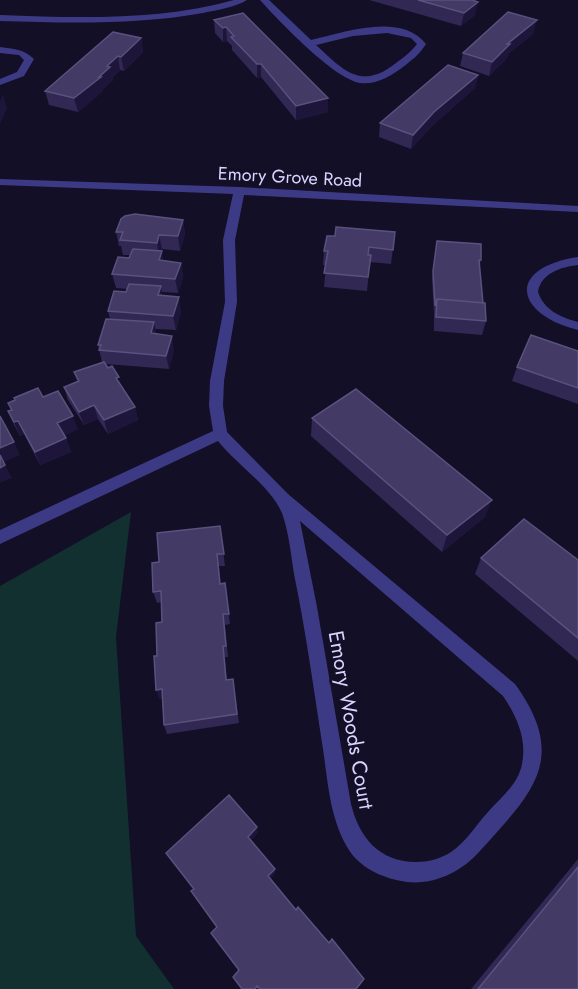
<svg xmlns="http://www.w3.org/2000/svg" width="578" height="989" font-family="Jost,sans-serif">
	<rect width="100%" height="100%" fill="#130f26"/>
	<path fill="#12302f" d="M131,512L116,637L136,936L174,989H0V586Z"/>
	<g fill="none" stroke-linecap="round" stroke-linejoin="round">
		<path fill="#3d3a85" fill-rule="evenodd" d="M234,0H247C236,7 217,10 203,13C136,25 68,23 0,21V15C79,18 157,21 234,0Z
			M260,0H269L311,40C345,32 401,12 426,44C420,54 412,60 403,67C391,76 376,85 360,83C333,78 279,21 260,0ZM387,33L411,38L417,44C411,52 404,57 396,63C361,91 343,70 316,45L353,36Z
			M0,47C13,49 24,49 34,59L24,76L0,85V79L17,72L24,60L19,55L0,53Z
			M0,179L239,187L578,206V212L244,195L235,240L237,302L224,381L223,406L227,432L288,494L515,684C570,760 531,794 479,852C461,872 434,885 407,882C385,879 361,869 349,850C330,820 328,783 323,749C314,691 306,632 294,574C291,555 289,534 283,516C274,489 236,464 218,441L0,544V530L213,431L209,406L210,381L225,302L223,240L233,194L0,185ZM300,521L503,696C517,717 527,739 522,764C518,785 501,797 488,812C476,825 466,842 451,852C440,859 428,862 416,862C379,862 359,837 351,804L317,607Z
			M578,257V265C561,267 541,273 538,292C544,310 560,317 578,322V330C514,314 506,268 578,257Z"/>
	</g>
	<path fill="#312854" d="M369,0H472L475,15L461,26Z
		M243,13L328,112L296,120L261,77L257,78L232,50V46L227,41L223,42L215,33L214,20Z
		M533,34L508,54L507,58L489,76L460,66L463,53Z
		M141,38L143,52L124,71L120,70L112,78L113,80L103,89V91L78,112L49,105L45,91Z
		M478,75L475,88L432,126L411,149L379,137L380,123Z
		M183,220L185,234L180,251L162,249L161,251L163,260L181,263L183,277L178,293L162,292V295L181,311L176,330L155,329L156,334L174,350L169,369L106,364L135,407L138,420L108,434L98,419L84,425L68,400L64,387L77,381L74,372L102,362L98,345L110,319L108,311L126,292L127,289L116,288L112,274L129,258L131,255H123L121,246H119L116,232Z
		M395,232L391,264L370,262L367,291L324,287L326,265H323L324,251L335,236Z
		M437,241L481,260L479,268L483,303L486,321L482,335L434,331V313L432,279Z
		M578,351V404L512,381L517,367Z
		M43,397L78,429L65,435L71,452L40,465L24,434L20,436L14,425L8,411L11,410L8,403Z
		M312,418L485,517L442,552L311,436Z
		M220,526L225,566H219L220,584L225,583L230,624L225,625L228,657H225L227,680L233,679L239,723L167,734L164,725L162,699H159L157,656L162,622L161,602L157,603L153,592L159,562Z
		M481,558L578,560V661L475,574Z
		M578,859V989H471Z"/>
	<path fill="#1d163a" d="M478,2L475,15L461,26L464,13Z
		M537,20L533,34L508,54L507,58L489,76L492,62L507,44Z
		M226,27L227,41L223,42V28Z
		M141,38L143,52L124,71L121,57Z
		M118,56L120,70L112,78L113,80L103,89V91L78,112L74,98L99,77L107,66Z
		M257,64H261V77L257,78Z
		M478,75L475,88L432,126L411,149L413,135L434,112Z
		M3,94L7,108L0,124V101Z
		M328,98V112L296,120V106Z
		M183,220L185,234L180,251L178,236Z
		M159,235L162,249L159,257L157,243Z
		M162,251L164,266L159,260Z
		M181,263L183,277L178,293L175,279Z
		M161,286L163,300L158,295Z
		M179,297L181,311L176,330L173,316Z
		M154,322L157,336L151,333Z
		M172,336L174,350L169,369L166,356Z
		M94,405L98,419L84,425L79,412Z
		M135,407L138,420L108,434L104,420Z
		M73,416L78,429L63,436L57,423Z
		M18,421L24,434L20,436L14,422Z
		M66,438L71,452L40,465L35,452Z
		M14,442L20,455L4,462L0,455V448Z
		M5,465L12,478L0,483V468Z
		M492,500L485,517L442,552L447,535Z
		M162,689L165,698L159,699L156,690Z
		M257,827L258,833L249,843L248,837Z
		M275,869V874L269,881L268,876Z"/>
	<path fill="#433a66" stroke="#5a527e" stroke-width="1.5" d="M418,0H472L478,2L464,13Z
		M508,12L537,20L507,44H510L492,62L463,53Z
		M243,13L328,98L296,106L261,64H257L231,37L234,36L226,27L223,28L214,20Z
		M113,32L141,38L121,57L118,56L107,66L110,67L99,77H101L74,98L45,91Z
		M448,65L478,75L434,112L413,135L380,123Z
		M135,214L183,220L178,236L159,235L157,243L120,240L123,232H116L121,219L125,216Z
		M336,227L395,232L393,250L369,247L368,255H371L368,277L324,273L328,251H324L327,236H335Z
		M437,241L481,244V260H479L483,303L437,299L435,306L433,271Z
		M133,249L162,251L159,260L181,263L175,279L112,274L118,257L129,258Z
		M129,284L161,286L158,295L179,297L173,316L108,311L114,291L126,292Z
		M437,299L485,303L486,321L436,317Z
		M106,319L154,322L151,333L172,336L166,356L99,350L101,345H98Z
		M531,335L578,351V388L517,367Z
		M104,362L108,368L112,366L119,377L116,378L135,407L104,420L94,405L79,412L64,387L79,381L74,372Z
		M38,388L43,397L58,391L73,416L57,423L66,438L35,452L18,421L14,422L8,411L12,410L8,403L15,400L14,398Z
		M356,389L492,500L447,535L312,418Z
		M0,416L14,442L0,448Z
		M0,455L5,465L0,468Z
		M524,519L578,560V638L481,558Z
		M220,526L224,554H217L220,584L225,583L229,614H223L226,646H223L226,680L233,679L237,714L164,725L162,689L156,690L154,656H157L156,623L162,622L161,591L153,592L152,563L159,562L157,533Z
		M229,795L257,827L248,837L275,869L268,876L296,910L298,907L329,943L332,939L364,979L356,989H260L257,986L255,989H242L233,977L239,970L211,933L217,927L191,891L194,889L166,853Z
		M578,867V989H478Z"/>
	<g text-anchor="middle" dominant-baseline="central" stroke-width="6" stroke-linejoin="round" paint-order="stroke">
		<g font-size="18" fill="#d9d4ff" stroke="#130f26">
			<text transform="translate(290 177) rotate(3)">Emory Grove Road</text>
		</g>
		<g font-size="21" fill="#d9d4ff" stroke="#130f26">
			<text transform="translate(351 720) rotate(80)">Emory Woods Court</text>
		</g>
	</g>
</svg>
